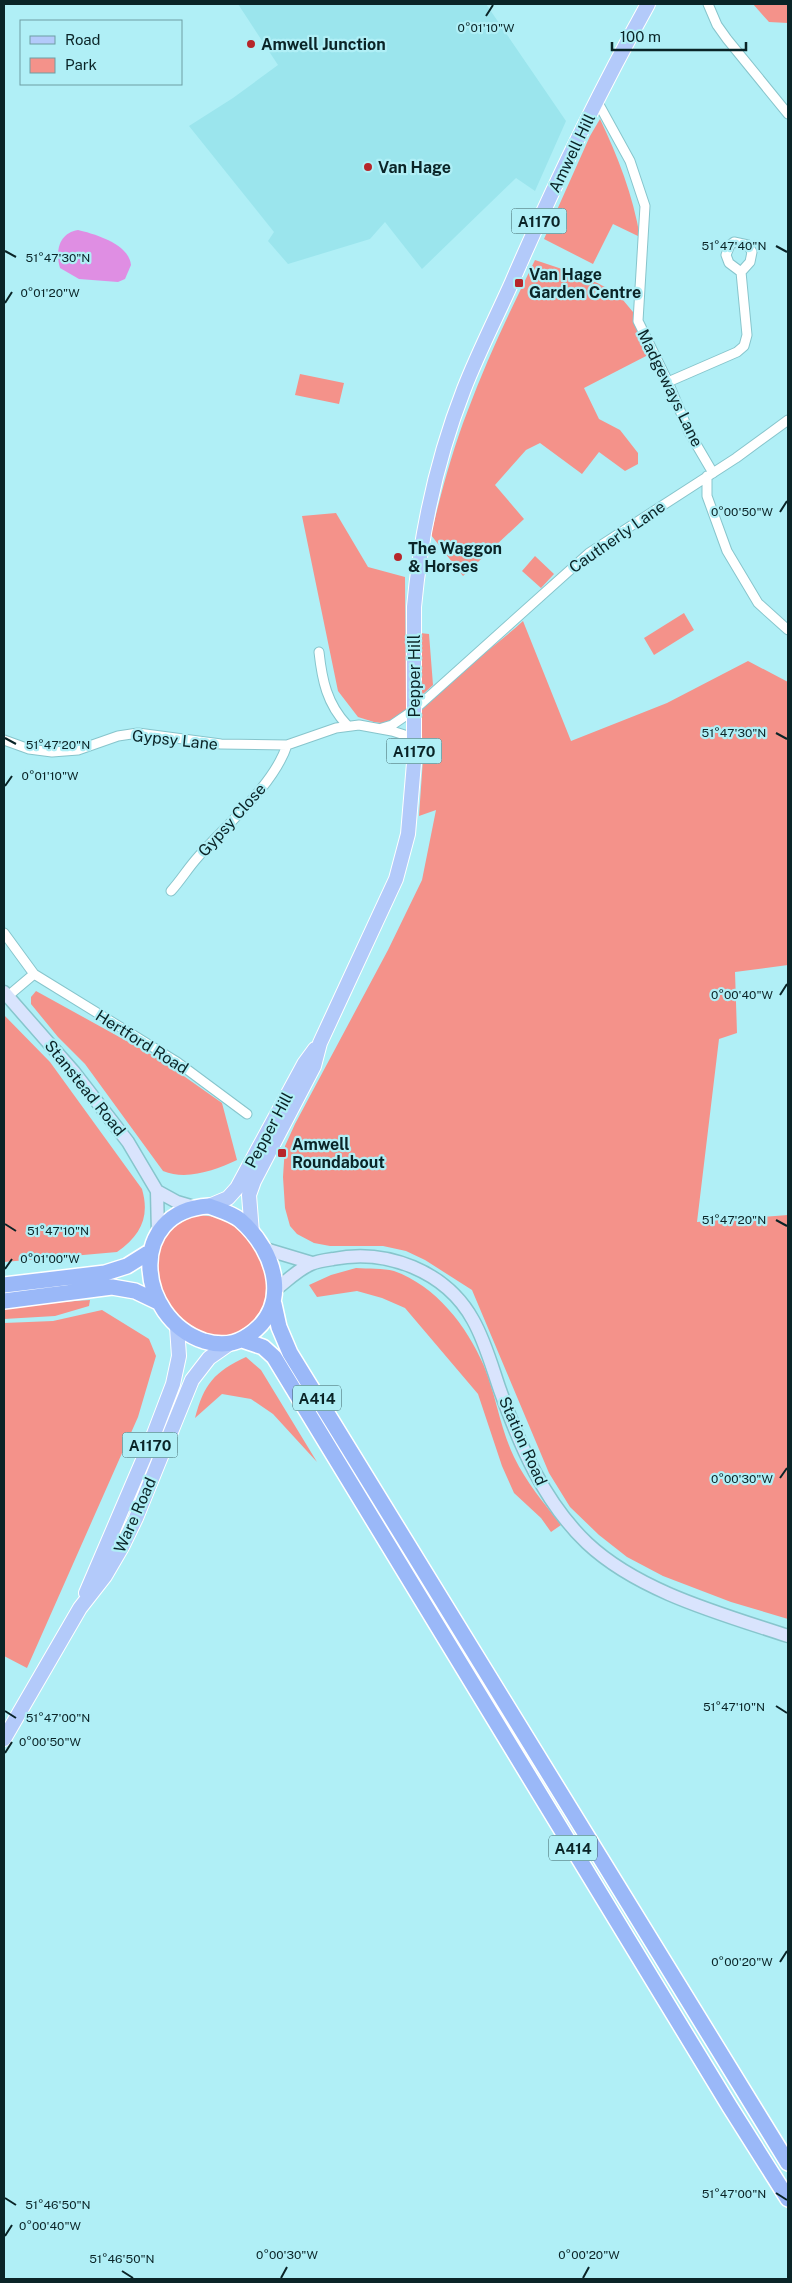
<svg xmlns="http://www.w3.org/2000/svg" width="792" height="2283" font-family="'Public Sans',sans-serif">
	<rect width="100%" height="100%" fill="#b0eff6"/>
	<path fill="#9be5ed" d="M238,4H486L566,121L535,191L516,178L422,269L385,222L370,239L288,264L268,241L274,232L189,126L233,98L278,65Z"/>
	<path fill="#f4928a" d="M753,4H788V23L769,22Z
		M600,119C618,157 633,195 640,237L613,224L593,264L544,239L590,136Z
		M535,260L586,277L618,294L633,312L634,322L650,354L584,388L599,419L620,430L638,453V464L625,471L599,452L582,474L540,443L526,450L495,485L524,519L463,576L431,535C441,493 452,451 468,410C487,359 511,309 535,260Z
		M300,374L344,383L339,404L295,395Z
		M336,513L368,567L405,577L406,711L389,724L374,722L358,717L338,691L302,516Z
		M535,556L554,574L541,588L522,571Z
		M684,613L694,630L654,655L644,638Z
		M523,621L571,741L667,703L748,661L788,682V965L735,972L737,1033L719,1039L697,1222L788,1215V1619L731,1602L663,1576L627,1557L599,1535L570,1507L549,1473L472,1290L425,1260L406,1251L383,1246H330L314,1243L297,1234L290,1226L285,1208L283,1177L285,1146L295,1124L388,950L422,880L436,810L419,816L423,759L421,711C451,676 489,652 523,621Z
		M420,633L429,634L433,685L422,695L420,691Z
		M36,991L161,1060L222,1103L237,1160C215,1170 187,1181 163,1171L85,1064L58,1037L31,1004V997Z
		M4,1015L50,1062L142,1189C150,1217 141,1235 117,1252L4,1262Z
		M200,1215L224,1218L243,1231L265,1264L269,1297L258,1319L239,1334L214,1339L176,1320L165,1305L153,1266L165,1234L185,1219Z
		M356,1268C368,1269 383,1268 394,1271C436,1286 467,1326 484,1366C496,1395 500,1428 514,1457C526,1482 544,1503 561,1525L551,1532L541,1518L514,1493L502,1466L478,1394L405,1308L382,1298L357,1291L317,1297L309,1285L331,1275Z
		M90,1300L89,1306L55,1316L4,1319V1306Z
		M102,1310L149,1339L156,1356L138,1417L27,1668L4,1656V1323L53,1321Z
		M246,1357L261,1370L317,1462L273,1414L251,1399L222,1394L195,1418C204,1384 214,1372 246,1357Z"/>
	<path fill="#df8ee3" d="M78,230C95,234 129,244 131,265L125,279L118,282L79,279L60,268C55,251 59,233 78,230Z"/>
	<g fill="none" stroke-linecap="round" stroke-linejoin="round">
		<defs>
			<path id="minor" d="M708,4L717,25L727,39L788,114
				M597,101L630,161L645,206L638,321L668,382L689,432L713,473
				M668,382L737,352L744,346L747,335L741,272L729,263L726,255L730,245L734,242L748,245L752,252L750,262L741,272
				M707,476V496L727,551L758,603L788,630
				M319,652C322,680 327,704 347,725
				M382,728L392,725L414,710L589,553L736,458L788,420
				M4,740L29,749L52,752L78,750L118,736L138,733L221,744L287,745L336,728L359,725L392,731L414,738
				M171,891C181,880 188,868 198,857C226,825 274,785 287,745
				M4,933L34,974L177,1062L247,1114
				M8,996L34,974"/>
			<path id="secondary" d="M4,992L74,1072L128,1142L157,1191L158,1233
				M157,1191L177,1202L194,1207
				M262,1248L312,1263
				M275,1290C287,1281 297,1270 311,1264C318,1261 326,1260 333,1259C386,1248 446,1271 473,1320C485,1341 492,1367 500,1390C520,1446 544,1502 587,1543C639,1592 722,1614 788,1636"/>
			<path id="primary" d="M209,1206L228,1198L237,1188L304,1064L315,1049
				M252,1233L249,1195L254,1181L314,1066L320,1043L396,879L408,834L414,763V607C421,533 437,458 464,389C478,353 496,318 512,282C553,187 598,94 648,4
				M86,1593L152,1439L173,1384L179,1356L177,1327
				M4,1739L80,1608L105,1576L122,1547L136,1518L192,1380L209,1358L229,1344"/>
			<path id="trunk" d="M209,1206C219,1210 231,1213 240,1220C277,1252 293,1310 244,1338C232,1345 217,1345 204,1341C136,1318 126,1211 209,1206Z
				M4,1285L105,1273L127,1266L151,1251
				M4,1301L112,1287L135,1291L158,1302
				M274,1304L279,1327L290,1353L788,2163
				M242,1340L263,1347L274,1357L730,2107L788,2199"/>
		</defs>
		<use href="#minor" stroke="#87c5cc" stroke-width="11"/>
		<use href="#secondary" stroke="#87c5cc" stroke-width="15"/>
		<use href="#primary" stroke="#fff" stroke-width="16"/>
		<use href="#trunk" stroke="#fff" stroke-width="18"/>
		<use href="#minor" stroke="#fff" stroke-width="9"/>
		<use href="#secondary" stroke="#d9e4fd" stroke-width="12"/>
		<use href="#primary" stroke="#b3cafa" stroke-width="14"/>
		<use href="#trunk" stroke="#9ab8f8" stroke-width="15"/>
	</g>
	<path fill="none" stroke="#0a2427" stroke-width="2" d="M486,16L493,5M776,246L787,252M5,251L16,257M5,303L12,292M780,512L787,501M776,733L787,739M5,738L16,744M5,786L12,776M780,995L787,984M776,1220L787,1226M5,1224L16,1231M5,1269L12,1259M780,1478L787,1468M776,1706L787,1713M5,1711L16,1718M5,1753L12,1742M780,1962L787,1951M776,2193L787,2200M5,2198L16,2205M5,2236L12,2225M122,2271L133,2278M281,2278L287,2267M583,2278L589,2267"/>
	<g fill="#b6262a" stroke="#b0eff6" stroke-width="2">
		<circle cx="251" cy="44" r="5"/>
		<circle cx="368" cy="167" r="5"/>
		<rect x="514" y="278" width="10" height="10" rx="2.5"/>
		<circle cx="398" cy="557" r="5"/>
		<rect x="277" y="1148" width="10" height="10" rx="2.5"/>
	</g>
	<g text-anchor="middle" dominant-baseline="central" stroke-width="4.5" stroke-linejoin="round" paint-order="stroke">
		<g fill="#b0eff6" stroke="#3c6165" stroke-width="1">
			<rect x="511.5" y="208.5" width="55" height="25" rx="4"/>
			<rect x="386.5" y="738.5" width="55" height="25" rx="4"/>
			<rect x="293" y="1385.5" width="48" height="25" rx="4"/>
			<rect x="122.5" y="1432.5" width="55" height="25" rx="4"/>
			<rect x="549" y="1835.5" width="48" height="25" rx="4"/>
		</g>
		<g font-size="15" font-weight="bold" fill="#0a2427">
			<text x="539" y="221">A1170</text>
			<text x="414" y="751">A1170</text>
			<text x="317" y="1398">A414</text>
			<text x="150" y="1445">A1170</text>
			<text x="573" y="1848">A414</text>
		</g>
		<g font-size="16" font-weight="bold" fill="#0a2427" stroke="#b0eff6" text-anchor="start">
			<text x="261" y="44">Amwell Junction</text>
			<text x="378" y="167">Van Hage</text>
			<text x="529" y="274">Van Hage<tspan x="529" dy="18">Garden Centre</tspan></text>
			<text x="408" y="548">The Waggon<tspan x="408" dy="18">&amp; Horses</tspan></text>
			<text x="292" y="1144">Amwell<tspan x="292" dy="18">Roundabout</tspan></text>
		</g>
		<g font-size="16" fill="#0a2427" stroke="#b0eff6">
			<text transform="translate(572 153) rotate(-64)">Amwell Hill</text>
			<text transform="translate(670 388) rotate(64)">Madgeways Lane</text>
			<text transform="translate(617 537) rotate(-35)">Cautherly Lane</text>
			<text transform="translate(414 676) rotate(-90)">Pepper Hill</text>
			<text transform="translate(175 740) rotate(6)">Gypsy Lane</text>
			<text transform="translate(232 820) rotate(-48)">Gypsy Close</text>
			<text transform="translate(142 1042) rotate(32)">Hertford Road</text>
			<text transform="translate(85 1088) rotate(51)">Stanstead Road</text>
			<text transform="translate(269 1130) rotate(-62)">Pepper Hill</text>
			<text transform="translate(523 1441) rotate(66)">Station Road</text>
			<text transform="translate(135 1515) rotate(-66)">Ware Road</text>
		</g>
	</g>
	<g font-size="12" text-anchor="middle" fill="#0a2427" stroke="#b0eff6" stroke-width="4.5" stroke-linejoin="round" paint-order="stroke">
		<text x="486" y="32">0°01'10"W</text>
		<text x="734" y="250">51°47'40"N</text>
		<text x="58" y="262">51°47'30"N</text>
		<text x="50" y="297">0°01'20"W</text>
		<text x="742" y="516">0°00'50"W</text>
		<text x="734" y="737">51°47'30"N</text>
		<text x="58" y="749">51°47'20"N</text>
		<text x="50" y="780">0°01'10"W</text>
		<text x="742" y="999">0°00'40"W</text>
		<text x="734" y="1224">51°47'20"N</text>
		<text x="58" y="1235">51°47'10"N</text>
		<text x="50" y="1263">0°01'00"W</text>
		<text x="742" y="1483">0°00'30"W</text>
		<text x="734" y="1711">51°47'10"N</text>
		<text x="58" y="1722">51°47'00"N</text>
		<text x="50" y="1746">0°00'50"W</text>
		<text x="742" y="1966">0°00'20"W</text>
		<text x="734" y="2198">51°47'00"N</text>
		<text x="58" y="2209">51°46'50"N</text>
		<text x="50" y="2230">0°00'40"W</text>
		<text x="287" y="2259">0°00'30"W</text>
		<text x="589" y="2259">0°00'20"W</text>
		<text x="122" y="2263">51°46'50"N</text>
	</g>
	<rect width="792" height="2283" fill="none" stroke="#0a2427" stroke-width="10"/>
	<rect x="20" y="20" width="162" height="65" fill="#b0eff6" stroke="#6e9ea3"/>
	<rect x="30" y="36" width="25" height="8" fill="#b3cafa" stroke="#6e9ea3"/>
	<text x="65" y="45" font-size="15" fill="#0a2427">Road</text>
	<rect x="30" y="58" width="25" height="15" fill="#f4928a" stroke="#6e9ea3"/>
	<text x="65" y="70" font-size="15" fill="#0a2427">Park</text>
	<path d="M612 42v8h134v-8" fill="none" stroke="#0a2427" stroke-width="2.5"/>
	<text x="620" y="42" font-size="15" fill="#0a2427" stroke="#b0eff6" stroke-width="4" paint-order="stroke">100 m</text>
</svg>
